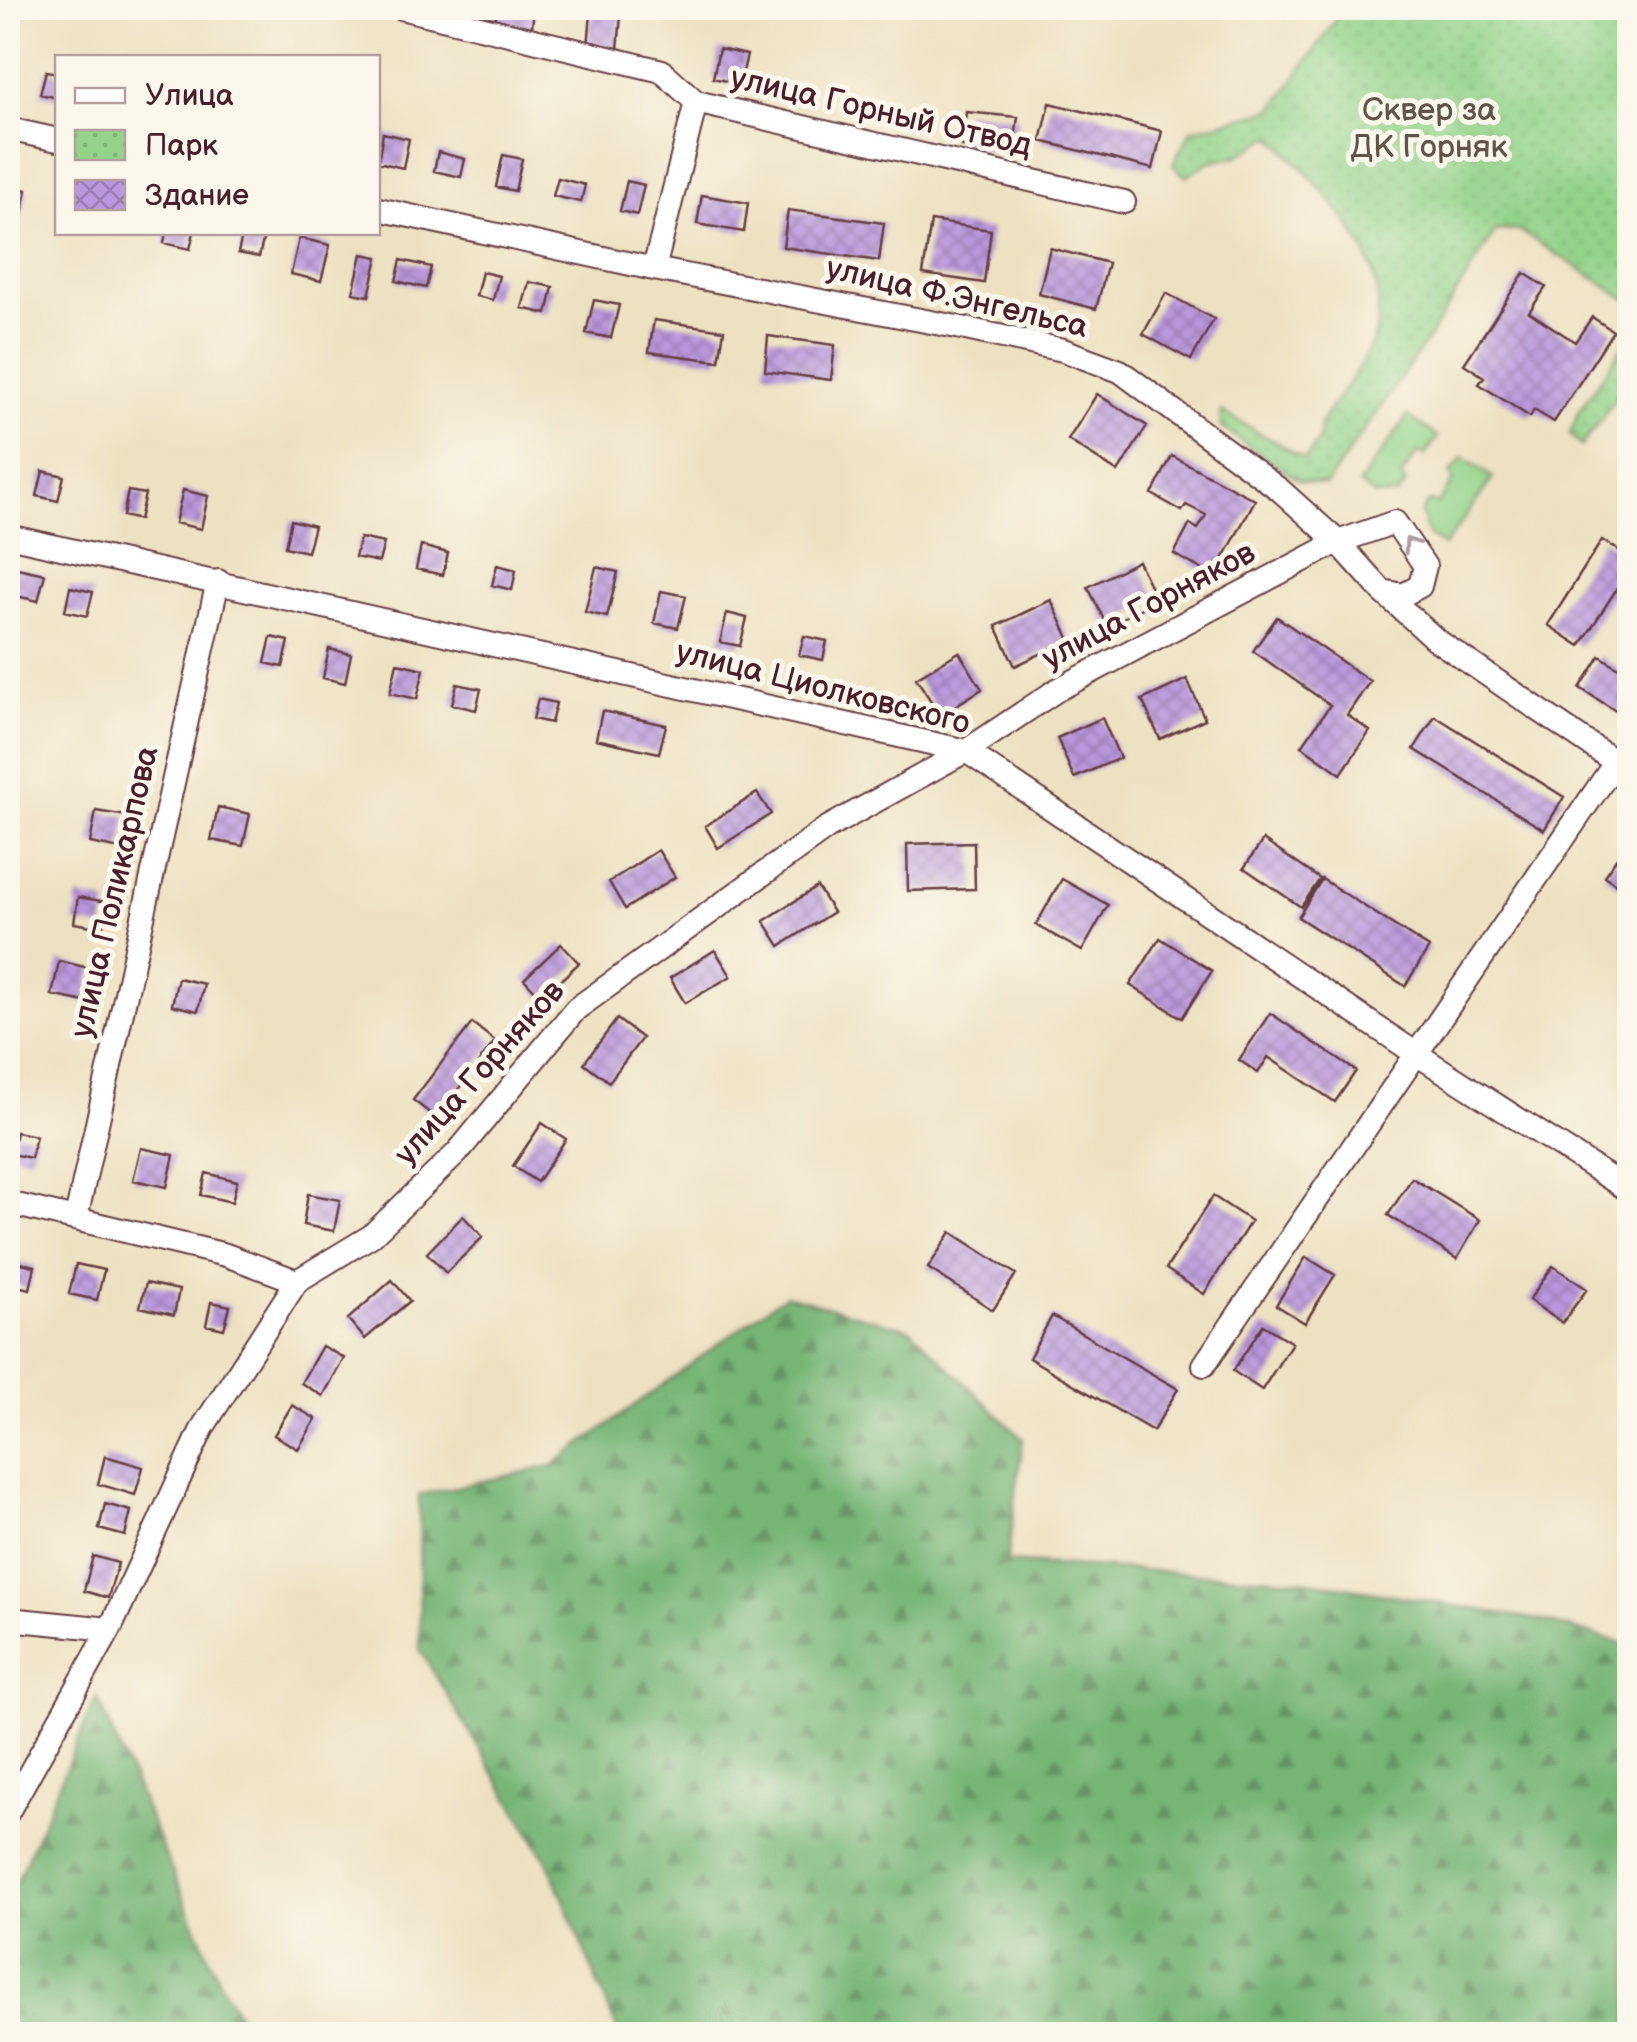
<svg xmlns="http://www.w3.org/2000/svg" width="1637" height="2042" font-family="'Balsamiq Sans',sans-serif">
	<defs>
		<pattern id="forest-firs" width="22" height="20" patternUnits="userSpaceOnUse" patternTransform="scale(2.5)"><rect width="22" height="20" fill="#76b576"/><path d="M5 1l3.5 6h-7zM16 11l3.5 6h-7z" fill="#639361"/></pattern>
		<pattern id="park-dots" width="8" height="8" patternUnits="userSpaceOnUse" patternTransform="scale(2.5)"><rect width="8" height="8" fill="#93d38a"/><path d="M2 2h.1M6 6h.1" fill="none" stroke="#80b577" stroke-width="1.8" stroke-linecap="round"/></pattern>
		<pattern id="building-cross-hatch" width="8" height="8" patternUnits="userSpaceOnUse" patternTransform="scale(2.5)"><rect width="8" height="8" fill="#bb98dd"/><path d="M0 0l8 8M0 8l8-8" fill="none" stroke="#9a7bb3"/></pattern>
	</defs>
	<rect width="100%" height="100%" fill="#fbf7ec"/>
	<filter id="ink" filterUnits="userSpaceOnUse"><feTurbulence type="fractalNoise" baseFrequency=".01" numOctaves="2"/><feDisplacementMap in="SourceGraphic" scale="20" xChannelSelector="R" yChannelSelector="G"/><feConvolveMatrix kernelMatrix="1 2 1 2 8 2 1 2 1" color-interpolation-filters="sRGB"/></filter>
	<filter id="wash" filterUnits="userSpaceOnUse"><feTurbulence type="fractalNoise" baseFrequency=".0048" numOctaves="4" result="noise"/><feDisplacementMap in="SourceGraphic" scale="40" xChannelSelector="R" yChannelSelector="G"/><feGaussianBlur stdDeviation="2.25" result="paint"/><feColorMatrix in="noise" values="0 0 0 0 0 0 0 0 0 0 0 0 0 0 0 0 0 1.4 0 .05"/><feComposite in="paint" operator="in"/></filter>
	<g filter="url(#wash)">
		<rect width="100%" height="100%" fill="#eee1c1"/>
		<path fill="#93d38a" stroke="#6e795a" stroke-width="2.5" d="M1408,416L1438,437L1425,455L1418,453L1401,476L1406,484L1397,495L1375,496L1359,484Z
			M1463,457L1493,478L1444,546L1428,535L1421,513L1429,502L1438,504L1454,480L1450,474Z"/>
		<path fill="url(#forest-firs)" stroke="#606a50" stroke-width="2.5" d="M785,1295L910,1329L1023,1439L1007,1562L1304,1580L1539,1620L1629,1645V2034H619L549,1864L420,1650L419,1495L552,1466Z
			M97,1697L219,1980L249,2034H8V1901Z"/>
		<path fill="url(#park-dots)" stroke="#6e795a" stroke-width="2.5" d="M1344,8H1629L1630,301L1520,231L1496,230L1425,343L1326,485L1299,480L1221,427V411L1305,459L1319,440L1320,424C1333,404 1372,353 1376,332C1393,252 1321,190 1272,136L1236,157L1210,161L1186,177L1173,165L1191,130L1274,109Z
			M1629,337V381L1581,446L1570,434L1579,411Z"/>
		<g id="blocks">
			<path fill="url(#building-cross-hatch)" d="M497,8H534L532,27L495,23Z
				M591,13L621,15L618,49L588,47Z
				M719,49L747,55L740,84L713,78Z
				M46,71L58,73V98L40,94Z
				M1050,103L1162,131L1153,169L1041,141Z
				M966,112L1018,117L1013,153L962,147Z
				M383,133L409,139L403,168L378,162Z
				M438,152L465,159L461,177L434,171Z
				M503,155L522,159L515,191L496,187Z
				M558,178L585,185L581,202L553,196Z
				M627,181L644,185L637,215L620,211Z
				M10,186L27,190L21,220L8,217Z
				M702,195L748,203L744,232L697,224Z
				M788,210L884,223L879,261L783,247Z
				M931,221L991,230L984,283L923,274Z
				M166,232H194L190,249L164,243Z
				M243,232H265L259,257L238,253Z
				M299,238L330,245L321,281L291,274Z
				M1050,248L1108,263L1096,309L1039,294Z
				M362,254L378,257L369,296L353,293Z
				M401,260L431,267L426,288L396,281Z
				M482,272L499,276L493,300L476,296Z
				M1524,273L1546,287L1529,312L1575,342L1592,317L1613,331L1554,422L1534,410L1530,417L1479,384L1484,377L1464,364Z
				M529,282L553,287L547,314L522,308Z
				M1166,293L1214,319L1191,360L1143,334Z
				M594,300L619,305L611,338L586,333Z
				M654,320L724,330L719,361L649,352Z
				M768,336L835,345L831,380L765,371Z
				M1097,394L1147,426L1118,472L1068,440Z
				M1172,456L1255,500L1214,576L1174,554L1190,524L1198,529L1206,515L1186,505L1182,511L1152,494Z
				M43,471L64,476L58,501L37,496Z
				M183,490L208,496L201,529L175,523Z
				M128,491L145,494L139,520L123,516Z
				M291,520L314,526L307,552L285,547Z
				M360,538L384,543L379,562L355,557Z
				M1602,540L1630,557V568L1580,646L1548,625Z
				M421,546L448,553L443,575L416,569Z
				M1138,561L1157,600L1107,626L1088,587Z
				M497,565L516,570L512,590L492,585Z
				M8,566L45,574L38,601L8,594Z
				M596,567L618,572L607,617L585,612Z
				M70,587L93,592L87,616L65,611Z
				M661,591L686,596L678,628L654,623Z
				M1051,600L1070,640L1015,666L996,626Z
				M727,613L747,618L740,646L720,642Z
				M1277,617L1370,681L1347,715L1370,731L1341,774L1302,746L1330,705L1253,651Z
				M804,636L827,641L823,660L799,655Z
				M271,637L289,641L283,667L265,663Z
				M329,649L351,654L345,683L323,678Z
				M959,652L982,689L940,715L916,678Z
				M1600,656L1630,675V720L1580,688Z
				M397,663L424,669L417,699L390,693Z
				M1187,679L1205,719L1160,739L1142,700Z
				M457,684L481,689L476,710L452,704Z
				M538,699L556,703L551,723L533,719Z
				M602,711L666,725L659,753L596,739Z
				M1435,716L1564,797L1544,830L1414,749Z
				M1102,718L1120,758L1074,778L1057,738Z
				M757,793L771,814L718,848L705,826Z
				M218,807L250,814L243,846L211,840Z
				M96,811L127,816L121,849L90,843Z
				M1630,839V894L1604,876Z
				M1263,840L1320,879L1301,907L1244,868Z
				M974,842L975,889L908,891L907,844Z
				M658,850L675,877L625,909L609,882Z
				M1062,879L1108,905L1082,951L1036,925Z
				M1322,879L1429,948L1405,986L1298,917Z
				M817,887L833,912L780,946L764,921Z
				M78,897L107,902L103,928L74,923Z
				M1160,938L1212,971L1182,1018L1130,985Z
				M561,944L579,963L542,998L524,979Z
				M715,950L731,976L685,1003L670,978Z
				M59,961L93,969L85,1002L52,995Z
				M178,978L204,984L198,1011L172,1005Z
				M1270,1013L1356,1071L1335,1102L1268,1057L1258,1073L1239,1060Z
				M617,1019L642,1038L609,1082L584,1063Z
				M472,1023L495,1041L436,1118L413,1100Z
				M542,1123L566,1139L537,1182L513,1166Z
				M16,1132L36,1136L31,1158L11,1154Z
				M141,1148L174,1155L167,1187L133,1180Z
				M206,1173L237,1181L232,1202L201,1195Z
				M1412,1178L1480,1220L1457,1259L1388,1215Z
				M308,1194L340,1200L334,1231L303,1225Z
				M1213,1196L1251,1221L1204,1294L1166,1269Z
				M463,1216L483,1237L446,1273L427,1253Z
				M951,1232L1016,1274L993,1310L928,1268Z
				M1306,1257L1335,1275L1305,1323L1276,1305Z
				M11,1261L35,1266L30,1289L8,1284Z
				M76,1264L104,1270L97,1300L69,1294Z
				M1553,1266L1587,1289L1562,1323L1529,1300Z
				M392,1280L410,1301L365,1339L348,1319Z
				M146,1283L179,1290L174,1315L140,1307Z
				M211,1302L230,1306L224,1329L206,1325Z
				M1052,1316L1178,1389L1153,1431L1029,1358Z
				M1263,1325L1292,1343L1262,1390L1233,1371Z
				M322,1346L344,1358L323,1396L301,1383Z
				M292,1405L316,1419L298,1449L274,1435Z
				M105,1456L143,1467L135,1495L98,1484Z
				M105,1504L131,1511L125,1536L99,1529Z
				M93,1556L118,1563L108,1598L84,1591Z"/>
		</g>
	</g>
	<g filter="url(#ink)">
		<use href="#blocks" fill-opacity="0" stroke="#633c42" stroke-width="2.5"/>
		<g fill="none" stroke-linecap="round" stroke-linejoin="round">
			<defs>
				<path id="minor" d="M401,8L662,71L696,102L1124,202
					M8,129L58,140
					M378,209L654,269L957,327L1063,350L1120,371L1280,490L1338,542L1382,591L1435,639L1630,772
					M654,269L696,102
					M8,536L966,751L1415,1053L1630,1191
					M8,1203L226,1255L297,1281
					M76,1218L218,581
					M1204,1365L1615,763
					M8,1619L110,1629
					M8,1812L110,1629L203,1427L297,1281L371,1236L457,1153L576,1009L827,828L966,751L1057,690L1338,542L1395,522L1425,566L1420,586L1403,595L1382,591"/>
			</defs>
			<use href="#minor" stroke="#633c42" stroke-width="26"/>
			<use href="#minor" stroke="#fff" stroke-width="22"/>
		</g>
		<defs><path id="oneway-chevron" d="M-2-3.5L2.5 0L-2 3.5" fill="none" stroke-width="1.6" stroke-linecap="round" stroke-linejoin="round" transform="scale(2.5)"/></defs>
		<use stroke="#ae9aa0" href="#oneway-chevron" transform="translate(1410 544) rotate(-125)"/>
	</g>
	<g text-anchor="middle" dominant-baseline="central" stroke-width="10" stroke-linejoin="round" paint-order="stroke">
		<g font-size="32" fill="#605548" stroke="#fbf7ec">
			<text x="1429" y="110">Сквер за<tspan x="1429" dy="37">ДК Горняк</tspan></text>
		</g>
		<g font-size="32" fill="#4a1f2b" stroke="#fbf7ec">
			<text transform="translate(881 112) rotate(13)">улица Горный Отвод</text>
			<text transform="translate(957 298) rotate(13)">улица Ф.Энгельса</text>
			<text transform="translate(1149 606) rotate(-28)">улица Горняков</text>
			<text transform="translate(823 688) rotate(14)">улица Циолковского</text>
			<text transform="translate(115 892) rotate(-77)">улица Поликарпова</text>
			<text transform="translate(480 1073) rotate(-48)">улица Горняков</text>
		</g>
	</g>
	<rect width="1637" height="2042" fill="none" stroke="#fbf7ec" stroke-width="40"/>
	<rect x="55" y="55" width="325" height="180" fill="#fbf7ec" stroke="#b4a19f" stroke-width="2.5"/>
	<rect x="75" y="88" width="50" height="15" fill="#ffffff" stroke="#b4a19f" stroke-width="2.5"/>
	<text x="145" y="105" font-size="30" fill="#4a1f2b">Улица</text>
	<rect x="75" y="130" width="50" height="30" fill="url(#park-dots)" stroke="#b4a19f" stroke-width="2.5"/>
	<text x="145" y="155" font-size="30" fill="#4a1f2b">Парк</text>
	<rect x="75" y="180" width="50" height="30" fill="url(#building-cross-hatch)" stroke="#b4a19f" stroke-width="2.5"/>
	<text x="145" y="205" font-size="30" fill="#4a1f2b">Здание</text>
</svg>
